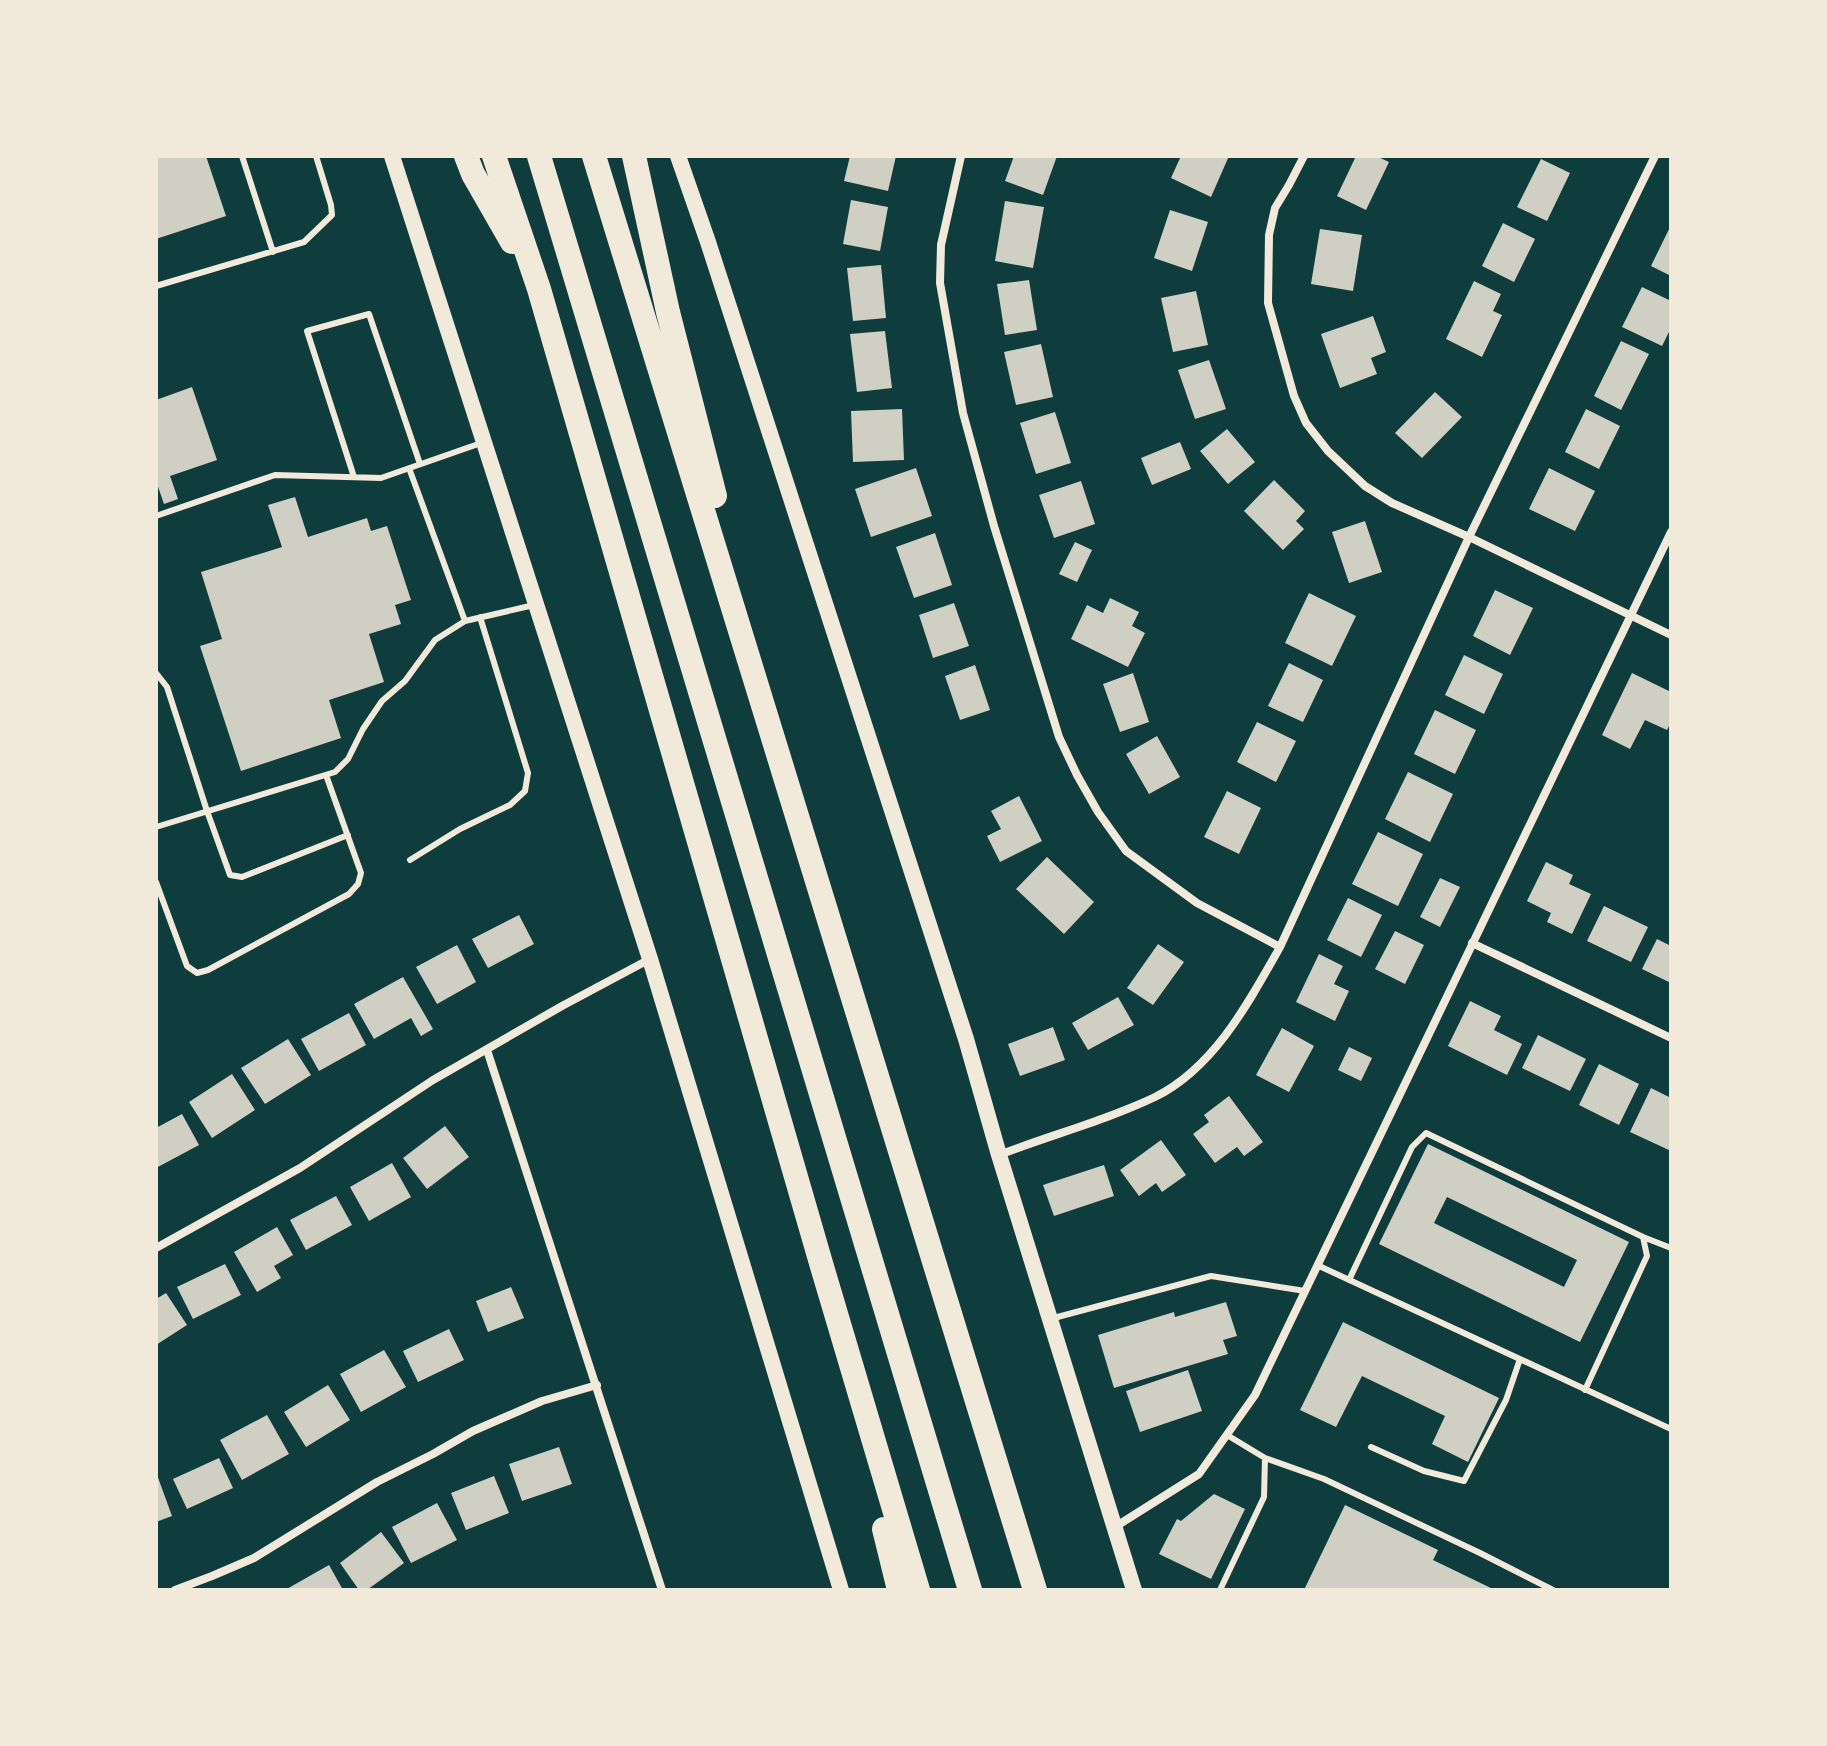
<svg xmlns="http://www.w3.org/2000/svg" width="1827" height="1746" font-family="'Golos Text',sans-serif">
	<rect width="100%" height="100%" fill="#0f3d3e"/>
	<path fill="#cfcfc3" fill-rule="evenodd" d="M156,156H206L226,216L156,239Z
		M850,156H896L888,191L844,181Z
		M1014,156H1057L1043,195L1005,181Z
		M1181,156H1229L1211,197L1171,178Z
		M1356,156H1376L1389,162L1366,210L1337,196Z
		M1541,159L1570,173L1547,221L1517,207Z
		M851,200L888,207L880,251L843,244Z
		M1005,201L1044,207L1033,268L995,261Z
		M1170,210L1208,222L1192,271L1154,258Z
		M1503,223L1535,239L1514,282L1482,266Z
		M1671,225V276L1651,266Z
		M1320,229L1362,235L1353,291L1311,284Z
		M881,265L886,318L853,321L847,268Z
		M1029,280L1037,330L1005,335L997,284Z
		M1474,281L1501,294L1493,311L1502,315L1482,357L1446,339Z
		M1642,287L1671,301V328L1662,346L1622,327Z
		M1196,291L1208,345L1173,352L1161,298Z
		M1373,316L1386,352L1371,358L1377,374L1340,388L1321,334Z
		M885,331L892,388L857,392L850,334Z
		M1621,341L1649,354L1621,410L1594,396Z
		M1041,344L1053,397L1016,405L1004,352Z
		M1209,360L1226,409L1195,419L1178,370Z
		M192,387L217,460L170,476L178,499L164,504L156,481V400Z
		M1435,392L1462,417L1422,458L1395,433Z
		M902,409L904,460L853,462L851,411Z
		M1586,409L1620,426L1599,469L1565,452Z
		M1055,412L1071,463L1036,474L1020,423Z
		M1227,429L1255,462L1228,484L1200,451Z
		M1180,442L1191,469L1152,485L1141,458Z
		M916,468L932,516L871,537L855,489Z
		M1549,468L1595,491L1575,531L1529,509Z
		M1274,480L1305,511L1296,521L1304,529L1283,550L1244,511Z
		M1081,481L1095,524L1054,538L1039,495Z
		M295,497L308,537L367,518L371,531L387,526L411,600L395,605L401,624L369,634L384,682L329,700L341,738L241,771L200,646L222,639L201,572L282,547L268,505Z
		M1365,521L1382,572L1349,583L1332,532Z
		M935,533L952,585L914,598L896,547Z
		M1075,542L1092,550L1077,582L1059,574Z
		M1495,590L1533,608L1510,655L1473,636Z
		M1309,593L1356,616L1332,666L1285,643Z
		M1110,598L1139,612L1132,626L1145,633L1128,667L1071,639L1087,605L1103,613Z
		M954,603L969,646L933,658L919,615Z
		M1464,655L1503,674L1484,714L1445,695Z
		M1289,663L1323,680L1303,722L1268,706Z
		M975,665L990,710L960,720L945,676Z
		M1133,673L1149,722L1120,732L1103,684Z
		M1632,673L1671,692V722L1667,730L1645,720L1630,749L1602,735Z
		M1435,710L1476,730L1455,774L1414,754Z
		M1257,722L1296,741L1276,782L1237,762Z
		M1157,736L1180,777L1149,794L1126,754Z
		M1408,772L1453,794L1430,842L1385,819Z
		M1227,791L1261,808L1239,854L1204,837Z
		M1019,796L1042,841L1000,862L987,836L1001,829L991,811Z
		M1378,832L1423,854L1398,906L1352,884Z
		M1047,857L1094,902L1064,934L1016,889Z
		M1546,862L1573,875L1569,884L1591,894L1572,934L1547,922L1551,913L1527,901Z
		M1440,878L1460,887L1440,927L1420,917Z
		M1348,898L1382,915L1361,957L1327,940Z
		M1604,906L1648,927L1631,962L1587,941Z
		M519,915L534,944L488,968L472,939Z
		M1395,931L1424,945L1405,984L1375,969Z
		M1657,939L1671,946V983L1642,969Z
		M1158,944L1184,962L1153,1005L1127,988Z
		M457,945L476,982L437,1004L416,967Z
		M1319,954L1343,966L1334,984L1349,991L1335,1021L1296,1002Z
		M403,977L433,1029L421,1036L411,1018L374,1039L354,1004Z
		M1118,997L1134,1025L1088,1050L1072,1023Z
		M1470,1001L1501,1016L1494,1030L1522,1044L1507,1075L1448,1046Z
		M349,1013L366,1045L319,1071L301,1039Z
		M1053,1027L1065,1060L1020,1076L1008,1044Z
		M1282,1028L1314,1046L1289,1092L1256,1075Z
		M1538,1035L1586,1059L1570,1091L1522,1068Z
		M288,1039L311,1075L265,1104L241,1068Z
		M1349,1047L1372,1058L1361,1081L1338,1070Z
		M1599,1064L1639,1084L1619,1125L1579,1105Z
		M232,1074L255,1110L212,1138L189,1102Z
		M1651,1088L1671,1098V1151L1630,1132Z
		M1229,1096L1263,1142L1244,1156L1237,1147L1215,1163L1193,1134L1209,1122L1204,1115Z
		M182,1114L199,1145L156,1168V1128Z
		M445,1126L469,1157L427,1189L403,1158Z
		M1161,1140L1186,1175L1162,1192L1156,1183L1139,1196L1120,1170Z
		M1428,1144L1629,1242L1580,1342L1379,1244ZM1447,1197L1577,1260L1564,1287L1434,1223Z
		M392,1163L411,1197L369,1221L350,1187Z
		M1104,1165L1114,1196L1054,1216L1043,1185Z
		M336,1196L352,1225L306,1250L290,1220Z
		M277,1227L293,1255L274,1266L281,1278L257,1292L234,1252Z
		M225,1264L241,1295L193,1319L177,1287Z
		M511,1287L524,1318L488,1332L476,1301Z
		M166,1293L187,1325L156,1345V1299Z
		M1226,1302L1237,1336L1223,1340L1228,1354L1114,1388L1098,1335L1174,1312L1175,1317Z
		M1343,1322L1499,1398L1468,1462L1432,1444L1445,1416L1362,1376L1336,1427L1300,1410Z
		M449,1329L464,1360L418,1382L403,1351Z
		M384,1350L406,1387L361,1412L340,1374Z
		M1188,1370L1202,1411L1140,1432L1126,1391Z
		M328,1385L350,1420L306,1447L284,1412Z
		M267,1415L289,1454L242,1480L220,1440Z
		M559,1447L572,1484L522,1501L509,1464Z
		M219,1458L233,1488L187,1509L173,1479Z
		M156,1472L172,1516L156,1522Z
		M494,1476L509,1513L466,1530L451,1493Z
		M1214,1494L1245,1509L1211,1579L1159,1554L1177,1519L1181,1521Z
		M437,1503L457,1540L411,1563L392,1527Z
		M1345,1505L1438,1550L1433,1560L1495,1590H1304Z
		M381,1532L404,1563L367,1590H359L340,1563Z
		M329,1565L343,1590H285Z"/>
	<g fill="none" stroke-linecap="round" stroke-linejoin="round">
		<path stroke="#f1e9da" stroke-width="6" d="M242,156L273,252
			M156,286L304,242L332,215L331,205L316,156
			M409,468L465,621
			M354,477L307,331L369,314L420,464
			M156,516L275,475L381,478L484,442
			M156,673L167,687L207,811L230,875L242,877L348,835
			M156,827L335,772L348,759L363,729L382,701L405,681L435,640L465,621L534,605
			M410,860L460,829L510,805L525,791L528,773L480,617
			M156,882L187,966L197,973L208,970L349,894L358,884L361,873L326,775
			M1643,1237L1671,1248
			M1317,1265L1671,1429
			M1349,1280L1412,1147L1426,1133L1643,1237L1647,1256L1585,1390
			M1050,1319L1211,1276L1305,1291
			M1371,1447L1424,1471L1464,1481L1506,1400L1520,1359
			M1265,1458L1324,1479L1480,1553L1553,1590
			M1220,1590L1264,1497L1265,1458L1227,1435"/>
		<path stroke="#f1e9da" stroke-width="8" d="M961,156L941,245L940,283L963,413L994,526L1059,737L1077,775L1098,812L1126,851L1197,903L1280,947
			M1304,156L1289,185L1275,208L1269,235L1268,303L1294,396L1306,423L1328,451L1365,486L1392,503L1469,537L1671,635
			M1472,943L1671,1038
			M487,1050L662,1590
			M999,1155C1050,1135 1105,1121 1155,1097C1214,1068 1249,1002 1280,947L1469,537L1655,156
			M156,1248L300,1168L433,1080L562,1006L650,959
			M1115,1527L1199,1474L1255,1395L1671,532
			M175,1590L212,1576L254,1558L377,1482L433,1454L473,1431L542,1401L597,1385"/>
		<path stroke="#f1e9da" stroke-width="16" d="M392,156L650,959L841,1590
			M678,156L708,242L966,1039L999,1155L1134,1590"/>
		<path stroke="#f1e9da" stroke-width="24" d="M466,156L473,174L512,242
			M494,156L539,289L823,1270L918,1590
			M539,156L970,1590
			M594,156L1035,1590
			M634,156L668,312L715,496
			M884,1529L899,1590"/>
	</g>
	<rect width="1827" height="1746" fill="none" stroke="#f1e9da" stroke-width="316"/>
</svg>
